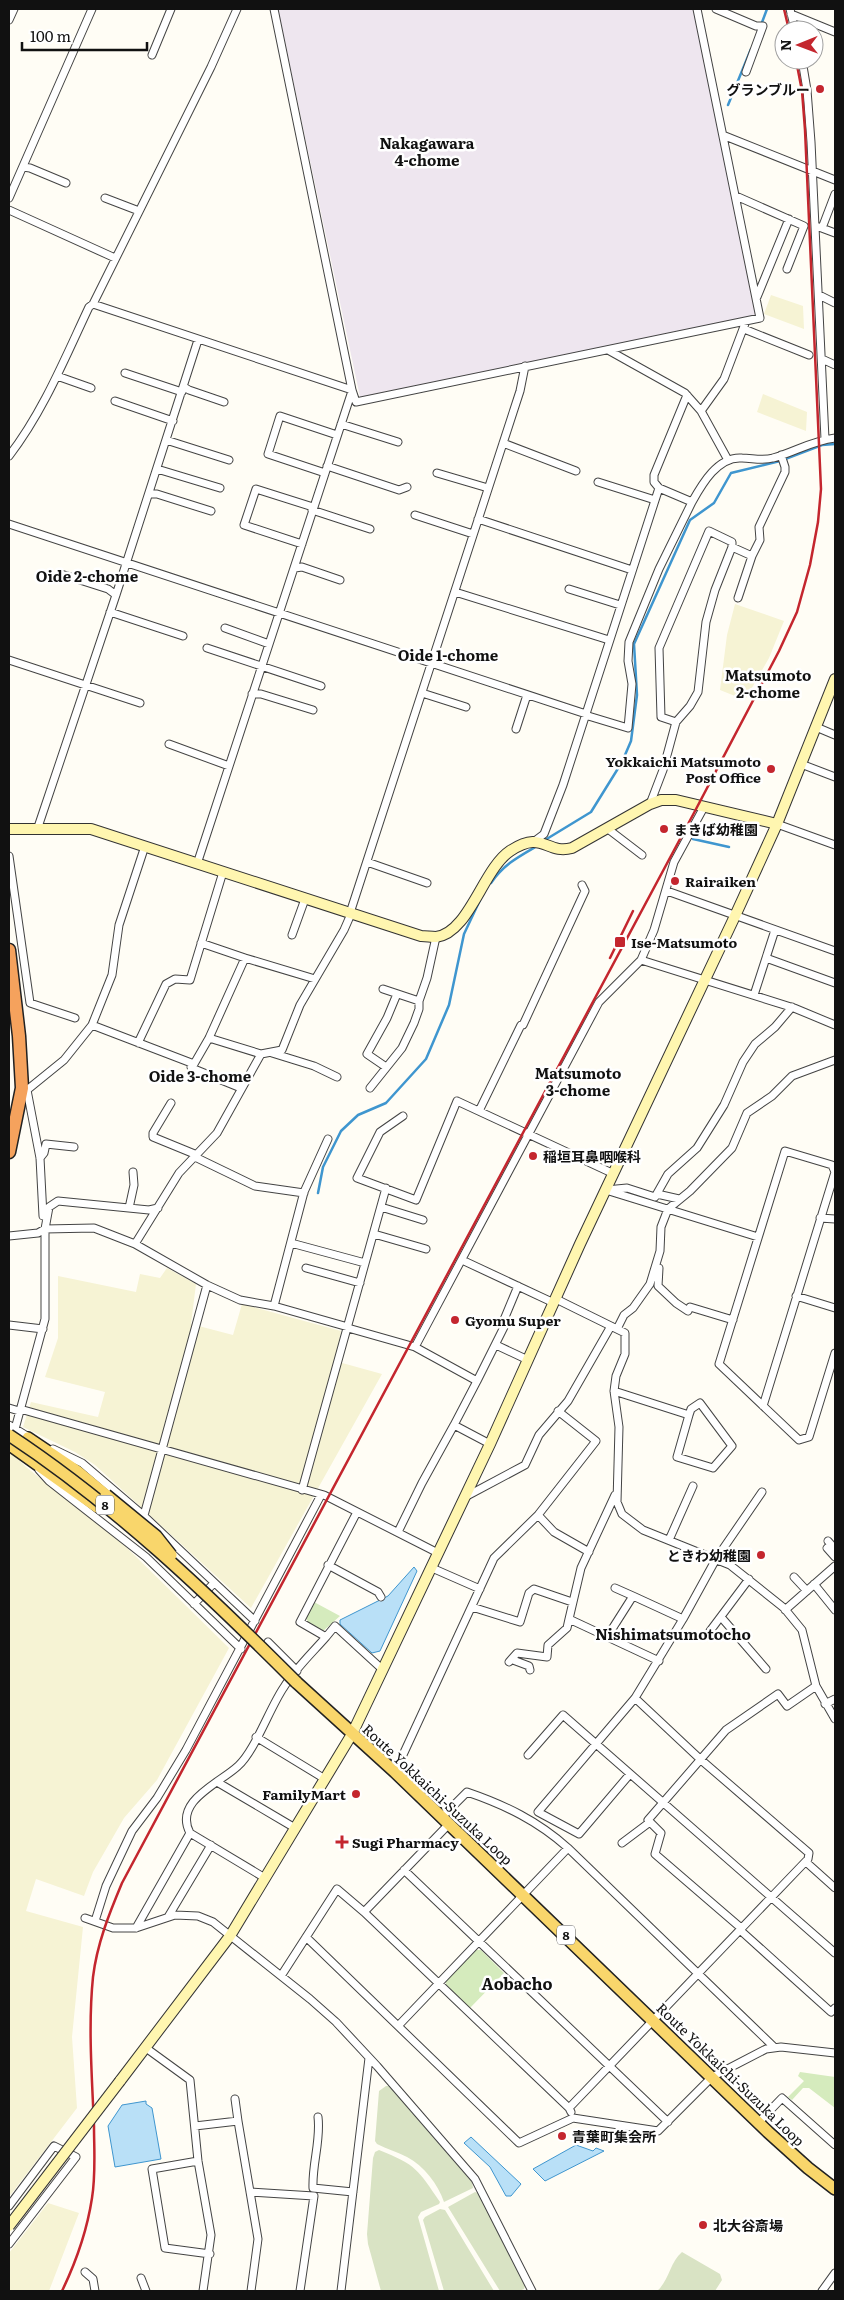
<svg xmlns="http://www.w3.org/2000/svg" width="844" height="2300" font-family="Literata,'Noto Sans JP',serif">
	<rect width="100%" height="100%" fill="#fffdf5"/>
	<path fill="#eee6ef" d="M278,9H693L757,315L360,397Z"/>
	<path fill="#f6f3d4" d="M771,295L803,306L804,329L764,314Z
		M763,394L807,412L806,431L757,412Z
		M735,604L784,621L769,658L745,700L720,690L727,635Z
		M167,1268L196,1284L191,1324L233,1335L242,1304L341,1331L335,1361L382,1374L251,1608L95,1465L75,1452L23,1427L31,1402L98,1417L105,1392L45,1377L58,1338V1276L136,1292L140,1274L160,1278Z
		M9,1450L26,1467L125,1546L229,1648L157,1780L124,1818L93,1872L84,1896L36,1879L26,1911L83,1927L72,2037L77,2108L9,2197Z
		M48,2203L79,2213L49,2291H9V2253Z"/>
	<path fill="#d5ebbd" d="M314,1602L340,1616L323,1631L308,1622L306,1617Z
		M476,1950H481L504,1973L470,2008L446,1985V1981Z
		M800,2072L835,2077V2108L809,2088H803L792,2100L788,2097L804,2081L798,2076Z"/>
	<path fill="#d9e3c4" d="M386,2086H389L472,2182L473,2188L444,2202C438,2184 424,2166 407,2157C397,2152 387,2149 377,2144L375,2141L379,2091Z
		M379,2150C417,2165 418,2170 440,2202L439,2204L421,2212L418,2217L439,2291H381L368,2244L367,2234L373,2158L375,2152Z
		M475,2192L478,2193L525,2286L524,2289L519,2291H500L448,2207Z
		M440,2209L445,2210L494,2291H444L423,2220L425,2217Z
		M682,2252L720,2274L722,2280L715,2291H657C669,2281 670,2262 682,2252Z"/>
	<path fill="#b9e0f7" stroke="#3f96cf" d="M414,1567L417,1571L380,1651L372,1653L340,1624V1620L388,1596Z
		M146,2101V2104L152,2108L161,2159L115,2167L108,2126L122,2105Z
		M471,2137L521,2184L511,2196H506L490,2167L464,2143Z
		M576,2145L593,2151L596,2148L604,2151L545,2181L533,2169Z"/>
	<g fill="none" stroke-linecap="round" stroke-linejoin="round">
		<path stroke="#3f96cf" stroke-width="2.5" d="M761,25L767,9
			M728,105L751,49
			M693,839L729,847
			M545,840L591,812L622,762L631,741L637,695L634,644L690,520L714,503L731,473L780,461L822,445L835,444
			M491,883C503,865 518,857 537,846
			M318,1193L323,1167L341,1131L358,1115L386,1103L426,1059L449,1005L464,934L480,900"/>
		<defs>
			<path id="street" d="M274,9L352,390L356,402L760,318L697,9
				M716,9L756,26H763L746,72
				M790,9L795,30
				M791,14L835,32
				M9,20L14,9
				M152,55L171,9
				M802,60L807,90L811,142L825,439
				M725,136L835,180
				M23,167L30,168L66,183
				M736,196L804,226L787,269
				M9,198L92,9
				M105,198L139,211
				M9,210L115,258
				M819,227L835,233
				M822,228L835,194
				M819,295L835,303
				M757,297L789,219
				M93,304L352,390
				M744,329L809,355
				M608,350L685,393L701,411L728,460
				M822,359L835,365
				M125,373L182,392
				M57,376L91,388
				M184,387L189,390L224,402
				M115,401L173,421
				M701,411L724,379L746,321
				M341,424L398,442
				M166,440L229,460
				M503,443L576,471
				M9,456C43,412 65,358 89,307L93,304L211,67L237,9
				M327,466L399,490L407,487
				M157,469L220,488
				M325,473L268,454L280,416L337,435
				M437,473L488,488
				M598,482L655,500
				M659,488L654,482V475L687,395
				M149,494H157L211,511
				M312,510L370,529
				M415,515L473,534
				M478,519L632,570
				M9,524L586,714
				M302,544L244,525L256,489L313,507
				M732,547L752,556L760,540L759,527L785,472V467L781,455
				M295,568L302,567L340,580
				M61,574L108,589L116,595
				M569,589L620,605
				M455,592L609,640
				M738,598L752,556
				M110,612L183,636
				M225,628L269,644
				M207,648L321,686
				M9,660L140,703
				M422,693L466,707
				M252,694H261L313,710
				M585,715L628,728L632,684L628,661L629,642L659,569L692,502
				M816,727L835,735
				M516,729L527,695
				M169,744L229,766
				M801,764L835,777
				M650,804L663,770L676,722L690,706L698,692L706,622L715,590L732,547V542L709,531L659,648L661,717L676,722
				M777,824L835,845
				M608,829L642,855
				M37,830L116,595L198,340
				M536,840L544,834L563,785L659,488L692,502C702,484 718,456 742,458C752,458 763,461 773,458C795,452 811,441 835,438
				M9,856L30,1003L75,1018
				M367,862L427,883
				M197,864L352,391
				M667,891L835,951
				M350,913L520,391L525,366
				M292,935L305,899
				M201,943L245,958
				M766,958L835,983
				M641,960L794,1008L835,1025
				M383,989L419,1001
				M754,995L775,930
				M92,1025L194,1064L209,1038L245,958L315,979
				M209,1038L261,1054
				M138,1043L166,984L175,979L190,980L223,872
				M272,1053L314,1066L337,1077
				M194,1064L191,1067L194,1069L241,1088
				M386,1067L367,1054L387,1018L397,994
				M370,1088L402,1048L414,1023L419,1009V1001L427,978L436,937
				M27,1090L64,1060L92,1025L112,975L119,925L145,846
				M27,1090L40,1158L43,1216
				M171,1103L153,1133V1137L197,1155
				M479,1111L521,1025H523L585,891L582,885
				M403,1116L380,1132L357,1178L416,1200L457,1101L614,1174
				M195,1157L255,1186L304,1193
				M40,1158L44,1153L46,1144L74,1147
				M606,1190L627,1188L655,1197L668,1174L697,1148L724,1105L743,1062L755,1044L775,1027L792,1007
				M609,1191L758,1237
				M657,1194L679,1199
				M381,1207L423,1220
				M129,1208L134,1185L133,1172
				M820,1218L835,1219
				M374,1234L426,1249
				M9,1236L38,1233L45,1229L94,1228L135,1244L207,1285L240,1300L274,1306L348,1327
				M291,1243L365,1263
				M135,1244L179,1173L217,1133L261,1054L282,1050L300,1005L344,930L351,914
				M462,1260L554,1303
				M306,1268L360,1283
				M659,1268L658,1286L676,1303L688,1311
				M796,1296L835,1308
				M556,1299L625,1333V1354L616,1376L614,1391L619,1427L617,1502L622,1514L643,1530L730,1565L784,1608L802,1630L816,1686L835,1719
				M274,1306L304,1192L328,1139
				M690,1307L733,1320
				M9,1325L43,1329
				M348,1328L415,1347
				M617,1329L624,1315L633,1308L650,1284L660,1251L661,1227L668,1209L690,1191L732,1148L747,1113L772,1096L792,1076L835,1060
				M496,1345L528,1360
				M477,1381L504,1327L503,1322L518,1286
				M614,1391L689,1415L677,1457L713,1468L732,1446L700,1403L691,1409L689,1415
				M763,1406L835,1172L832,1165L785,1151L719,1364L799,1440L809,1437L835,1353
				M9,1408L19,1411
				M20,1409L324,1495L438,1553
				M9,1425L32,1439
				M12,1440L45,1319V1229L49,1207L58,1201L149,1210L158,1208
				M490,1444L454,1425L477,1381L415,1347L599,1002L641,960L654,930L674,862L704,807
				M53,1449L82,1463L144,1516L255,1621
				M39,1470L49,1481L146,1557L241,1649
				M302,1490L386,1188
				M615,1495L581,1568L569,1619L659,1661
				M465,1497L525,1465L539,1435L568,1401L611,1326
				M538,1515L554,1532L589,1552
				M143,1519L207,1285
				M398,1532L422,1483L454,1425
				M669,1540L693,1486
				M828,1541L835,1549
				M827,1548L835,1557
				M328,1565L378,1592L381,1597
				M432,1568L480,1589
				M794,1577L807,1591
				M814,1584L835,1610
				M615,1588L633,1596
				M194,1604L214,1583
				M472,1607L520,1622L529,1593L534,1589L572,1602
				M785,1610L835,1566
				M721,1617L766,1669
				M710,1631L749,1579
				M326,1637L335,1626L383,1670
				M607,1637L633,1596L683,1619
				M268,1642L297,1671
				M513,1660L529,1666L530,1670
				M509,1662L517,1653L547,1657L548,1645L567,1628L569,1619
				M825,1704L835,1699
				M256,1737L325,1779
				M528,1755L563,1715L835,1953
				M395,1772L494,1558L538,1515L596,1441L558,1411
				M630,1774L579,1834L538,1812L635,1698L683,1619L716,1559L762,1492
				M217,1782L295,1828
				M442,1817L467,1792C505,1805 538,1821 568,1848L774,2047
				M622,1843L650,1822
				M806,1862L835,1888
				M404,1870L668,2122
				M265,1878L190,1833C173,1801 220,1783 238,1766C255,1751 270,1707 284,1687C295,1669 312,1653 326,1637L300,1622L357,1512
				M364,1912L449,1824
				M168,1917L211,1845
				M85,1918L113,1928H136L175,1915L198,1916L213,1922L310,1999L336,2022L377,2066L475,2179L532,2291
				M95,1921L106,1886L132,1831L157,1798L186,1750L321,1495
				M136,1928L190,1833
				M741,1928L655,1854L661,1833L648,1820L726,1730L778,1694L787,1706L816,1686
				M740,1930L831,2012L835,2008
				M306,1937L519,2143L573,2118L658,2131L712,2077L766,2049L781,2047L835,2053
				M281,1976L337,1889L364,1912L569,2108L571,2112
				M398,2026L568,1848
				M146,2048L190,2080L198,2161L211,2235L203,2291
				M235,2099L238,2121
				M569,2108L808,1859L809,1853L700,1759L635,1698
				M318,2117C321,2141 312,2163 313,2188L353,2192
				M759,2122L782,2098L835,2145
				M195,2126L238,2121L258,2239L251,2291
				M198,2161L152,2169L165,2248L210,2254
				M250,2192L314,2196L300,2291
				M9,2206L54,2146L76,2157L9,2244
				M85,2272L93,2279L95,2291
				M141,2278L146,2291
				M341,2291L369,2058
				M822,2291L835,2273"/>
			<path id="secondary" d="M9,829H91L421,936C426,936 431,937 436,937C469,933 483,869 510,851C543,829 546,855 572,848L650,804L661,800H676L777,824
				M120,2081L230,1936L352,1734L490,1444L580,1244L735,916L777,824L835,679"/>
			<path id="primary" d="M28,1438L77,1471L106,1495
				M10,1445L97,1507
				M296,1682L395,1772L768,2132L808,2168L835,2189"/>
			<path id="highway" d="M9,950L19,1036L22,1088L9,1152"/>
		</defs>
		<use href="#street" stroke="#444" stroke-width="9"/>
		<use href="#secondary" stroke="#333" stroke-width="12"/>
		<use href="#primary" stroke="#222" stroke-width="14"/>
		<use href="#highway" stroke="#222" stroke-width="15"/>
		<use href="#street" stroke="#fff" stroke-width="7"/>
		<use href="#secondary" stroke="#fff6b0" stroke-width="10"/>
		<use href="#primary" stroke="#f9d66b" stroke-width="11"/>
		<use href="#highway" stroke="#f5a25d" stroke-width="12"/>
		<path stroke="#c4262e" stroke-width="2.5" d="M784,9L789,30
			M610,958L633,911
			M62,2291C76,2262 87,2231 92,2198C96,2174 94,2149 94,2126C92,2077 88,2026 93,1977C97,1944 109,1914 122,1883L695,811L779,651L797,612L810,565L818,522L821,489L805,130L802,91L796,60"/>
		<defs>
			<path id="secondary-bridge" d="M9,2226L120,2081"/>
			<path id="primary-bridge" d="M9,1435C115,1505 206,1592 296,1682
				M106,1495L156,1536L171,1555"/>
		</defs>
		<use href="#secondary-bridge" stroke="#333" stroke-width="12" stroke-linecap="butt"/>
		<use href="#primary-bridge" stroke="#222" stroke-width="14" stroke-linecap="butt"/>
		<use href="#secondary-bridge" stroke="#fff6b0" stroke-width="10"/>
		<use href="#primary-bridge" stroke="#f9d66b" stroke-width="11"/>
	</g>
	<g fill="#c4262e" stroke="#fff" stroke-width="2">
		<circle cx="820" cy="89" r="5"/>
		<circle cx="771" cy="769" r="5"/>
		<circle cx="664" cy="829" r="5"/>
		<circle cx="675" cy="881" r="5"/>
		<rect x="614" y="936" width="12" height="12" rx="2.5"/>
		<circle cx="533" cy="1156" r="5"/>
		<circle cx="455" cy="1320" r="5"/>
		<circle cx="761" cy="1555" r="5"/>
		<circle cx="356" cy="1794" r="5"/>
		<path d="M339.5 1834.5h5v5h5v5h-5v5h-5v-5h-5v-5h5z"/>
		<circle cx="562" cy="2136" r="5"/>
		<circle cx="703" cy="2225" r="5"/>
	</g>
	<g text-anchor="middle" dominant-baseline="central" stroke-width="5" stroke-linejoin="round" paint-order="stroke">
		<g fill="#fff" stroke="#585858" stroke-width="1">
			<rect x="96" y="1495.5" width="18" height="19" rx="4"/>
			<rect x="557" y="1925.5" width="18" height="19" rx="4"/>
		</g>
		<g font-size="12" font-weight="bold" fill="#111">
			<text x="105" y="1505">8</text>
			<text x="566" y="1935">8</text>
		</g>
		<g font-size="14" font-weight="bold" fill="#111" stroke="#fff" text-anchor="start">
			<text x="810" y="89" text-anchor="end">グランブルー</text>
			<text x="761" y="761" text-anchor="end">Yokkaichi Matsumoto<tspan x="761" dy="16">Post Office</tspan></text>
			<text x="674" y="829">まきば幼稚園</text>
			<text x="685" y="881">Rairaiken</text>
			<text x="631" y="942">Ise-Matsumoto</text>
			<text x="543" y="1156">稲垣耳鼻咽喉科</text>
			<text x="465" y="1320">Gyomu Super</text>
			<text x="751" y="1555" text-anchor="end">ときわ幼稚園</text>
			<text x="346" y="1794" text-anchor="end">FamilyMart</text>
			<text x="352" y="1842">Sugi Pharmacy</text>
			<text x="572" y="2136">青葉町集会所</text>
			<text x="713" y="2225">北大谷斎場</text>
		</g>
		<g font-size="14" fill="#111" stroke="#fff">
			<text transform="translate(438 1794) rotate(43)">Route Yokkaichi-Suzuka Loop</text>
			<text transform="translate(731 2074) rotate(44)">Route Yokkaichi-Suzuka Loop</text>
		</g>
		<g font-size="15" font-weight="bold" fill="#111" stroke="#fff">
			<text x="427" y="142">Nakagawara<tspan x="427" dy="17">4-chome</tspan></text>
			<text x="87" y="575">Oide 2-chome</text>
			<text x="448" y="654">Oide 1-chome</text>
			<text x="768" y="674">Matsumoto<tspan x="768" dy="17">2-chome</tspan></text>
			<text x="578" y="1072">Matsumoto<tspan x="578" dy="17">3-chome</tspan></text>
			<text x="200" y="1075">Oide 3-chome</text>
			<text x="673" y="1633">Nishimatsumotocho</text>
		</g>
		<g font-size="16" font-weight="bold" fill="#111" stroke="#fff">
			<text x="517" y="1983">Aobacho</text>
		</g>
	</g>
	<rect width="844" height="2300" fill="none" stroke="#111111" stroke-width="20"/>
	<g transform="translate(799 45) rotate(269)"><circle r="24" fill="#ffffff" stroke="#a0a0a0"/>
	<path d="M0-4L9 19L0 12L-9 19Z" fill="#c4262e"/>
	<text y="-8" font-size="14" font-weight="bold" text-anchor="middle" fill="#111111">N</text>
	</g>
	<path d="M22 42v8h125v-8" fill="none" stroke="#111111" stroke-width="2.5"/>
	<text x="30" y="42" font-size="15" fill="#111111" stroke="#ffffff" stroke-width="4" paint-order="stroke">100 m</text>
</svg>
